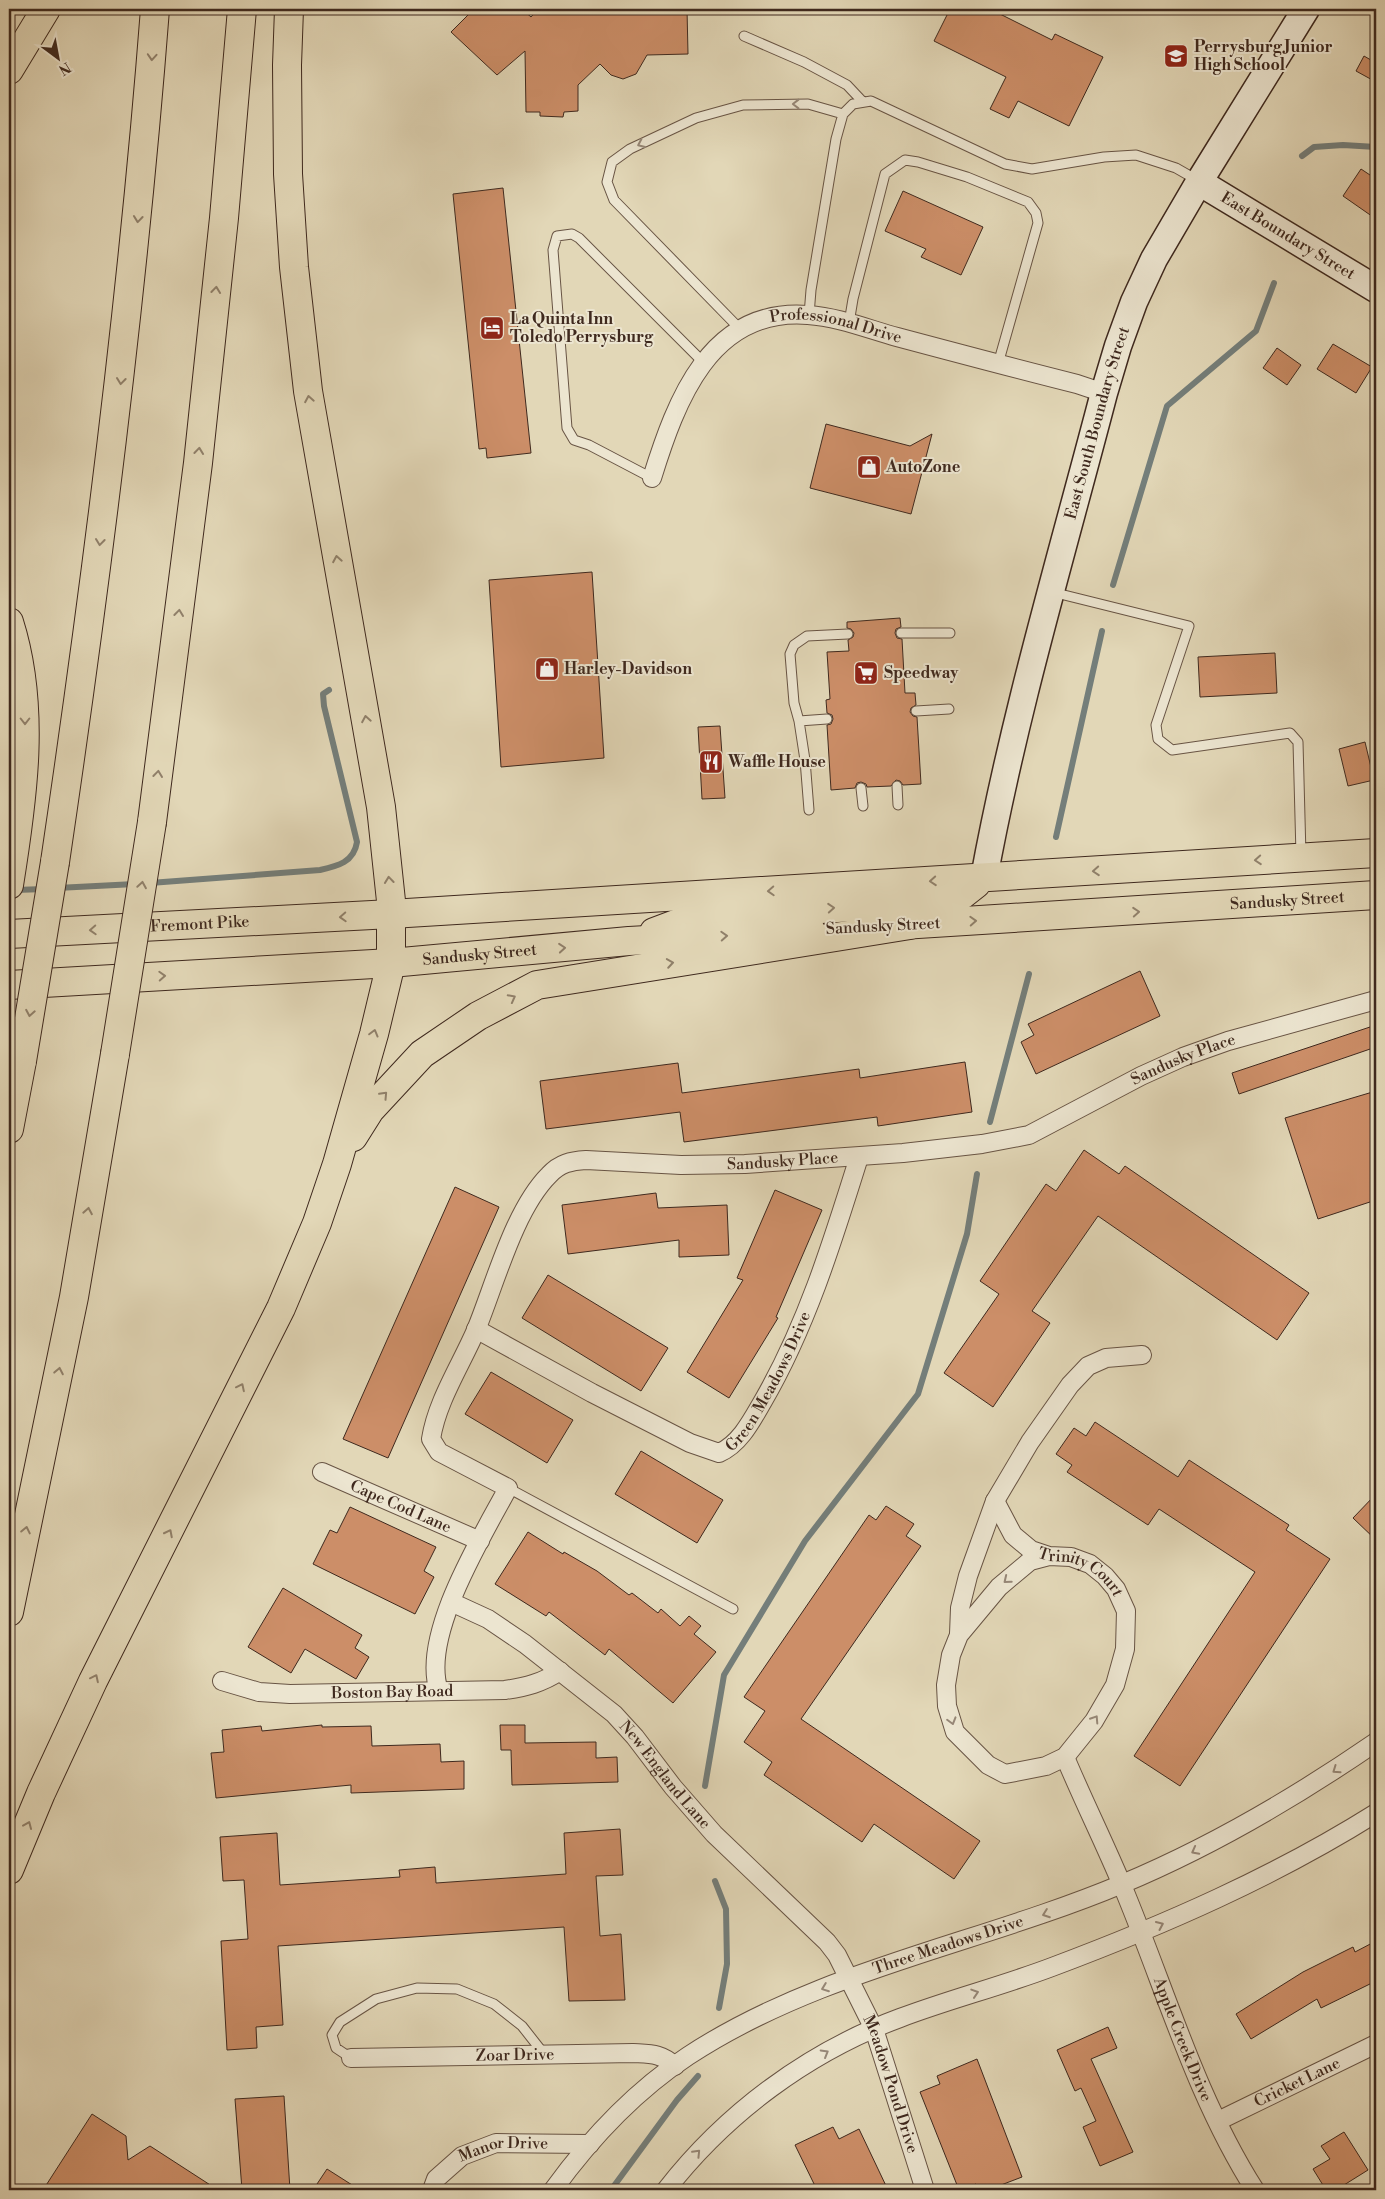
<svg xmlns="http://www.w3.org/2000/svg" width="1385" height="2199" font-family="'Libre Bodoni',serif">
	<rect width="100%" height="100%" fill="#e2d7b7"/>
	<filter id="stains"><feTurbulence type="fractalNoise" baseFrequency=".004" numOctaves="4"/><feColorMatrix values="0 0 0 0 .2 0 0 0 0 .09 0 0 0 0 .02 0 0 0 .5 -.17"/></filter>
	<radialGradient id="worn" r=".72"><stop offset=".6" stop-color="#630" stop-opacity="0"/><stop offset="1" stop-color="#630" stop-opacity=".3"/></radialGradient>
	<g fill="none" stroke-linecap="round" stroke-linejoin="round">
		<path stroke="#747e7a" stroke-width="6" d="M1302,156L1314,147L1343,145L1376,147
			M1113,585L1167,406L1256,331L1274,283
			M1056,837L1102,631
			M150,883L320,870C338,866 354,862 357,842L324,706L323,694L329,690
			M57,888L135,884
			M15,890L45,889
			M990,1122L1029,974
			M705,1786L724,1675L805,1541L918,1394L967,1234L977,1174
			M715,1881L726,1909L727,1964L719,2008
			M611,2190L677,2100L698,2076"/>
	</g>
	<path fill="#cc8e68" stroke="#3f291e" d="M474,9H522L531,17L538,9H687L688,54L647,55L636,74L623,79L611,75L600,64L578,85V111L564,112L563,117L540,116V112H526L525,51L497,75L451,32Z
		M950,9H990L1052,40L1055,34L1103,57L1069,126L1018,101L1009,118L990,109L1006,77L934,41Z
		M1364,56L1376,63V82L1356,71Z
		M1361,169L1376,179V219L1343,196Z
		M503,188L531,453L487,458L486,448L479,449L453,194Z
		M903,191L983,227L961,275L921,257L926,249L885,231Z
		M1333,344L1372,367L1356,393L1317,369Z
		M1277,348L1301,365L1287,385L1263,368Z
		M826,424L910,446L932,434L911,514L810,488Z
		M592,572L604,758L501,767L489,580Z
		M900,618L901,627L896,629L895,633L897,638L902,639L905,693H915L916,705L911,708L910,712L913,716L917,717L921,784L903,785L900,781L896,780L891,786L867,787L866,784L861,782L857,783L855,788L831,790L827,725L831,724L833,719L832,715L827,713L826,700L830,699L827,652L849,651L848,640L853,637L854,633L851,629L847,628V622Z
		M1275,653L1277,693L1200,697L1198,657Z
		M720,726L725,798L702,799L698,727Z
		M1365,742L1374,780L1348,786L1339,749Z
		M1140,971L1160,1016L1036,1074L1021,1042L1034,1035L1028,1024Z
		M1376,1025V1047L1239,1094L1232,1073Z
		M965,1062L972,1112L878,1126L877,1117L684,1142L680,1112L546,1129L540,1081L678,1063L682,1093L859,1069L860,1078Z
		M1376,1091V1200L1318,1219L1285,1118Z
		M1084,1150L1119,1174L1125,1166L1309,1293L1277,1340L1098,1216L1032,1311L1050,1323L993,1407L944,1373L999,1294L980,1281L1046,1184L1056,1191Z
		M455,1187L499,1207L388,1458L343,1439Z
		M775,1190L822,1210L776,1317L778,1318L729,1398L687,1372L743,1280L737,1278Z
		M656,1193L658,1208L727,1205L729,1255L679,1257V1240L568,1254L562,1205Z
		M548,1275L668,1348L641,1391L522,1318Z
		M491,1372L573,1420L547,1463L465,1414Z
		M1095,1422L1178,1477L1189,1460L1289,1525L1286,1530L1330,1559L1180,1786L1134,1756L1255,1572L1159,1509L1148,1525L1067,1472L1072,1465L1056,1454L1074,1428L1086,1436Z
		M641,1451L723,1500L697,1543L615,1494Z
		M1376,1494V1540L1353,1518Z
		M886,1506L914,1524L906,1536L921,1546L801,1719L980,1841L954,1879L874,1824L862,1842L764,1775L772,1762L744,1742L765,1711L744,1697L869,1515L876,1520Z
		M350,1507L436,1547L424,1571L434,1577L415,1614L313,1564L330,1530L337,1533Z
		M528,1532L563,1554L564,1552L597,1571L629,1595L632,1593L658,1613L661,1609L680,1626L689,1616L701,1626L694,1634L716,1652L673,1703L609,1649L605,1655L549,1612L546,1616L495,1584Z
		M283,1588L362,1635L355,1648L369,1657L356,1679L305,1649L291,1673L248,1647Z
		M322,1725V1727L371,1726L372,1746L440,1744L441,1762L464,1761V1789L351,1793V1785L216,1798L211,1753L224,1752L222,1730L261,1726L262,1731Z
		M500,1725H525V1743L596,1742V1758L617,1757L618,1782L512,1785L511,1750H501Z
		M620,1829L623,1875L596,1876L600,1936L621,1934L625,2000L569,2001L564,1927L278,1946L283,2025L256,2027L257,2048L227,2050L221,1941L248,1939L244,1880L223,1881L220,1837L277,1833L280,1885L400,1877L399,1870L435,1867L436,1883L566,1874L564,1833Z
		M1376,1941V1981L1321,2008L1317,1999L1251,2039L1236,2014L1303,1972L1353,1947L1355,1952Z
		M1108,2027L1117,2048L1091,2059L1133,2152L1100,2166L1083,2127L1096,2121L1081,2088L1075,2091L1057,2050Z
		M977,2059L1022,2177L988,2190H978L976,2184L959,2190L920,2092L940,2084L937,2076Z
		M284,2096L290,2190H242L235,2099Z
		M92,2114L126,2136L128,2160L150,2146L218,2190H43Z
		M833,2127L839,2139L859,2129L888,2190H817L795,2145Z
		M1344,2132L1368,2170L1336,2190H1326L1313,2169L1330,2159L1321,2146Z
		M327,2169L360,2190H313Z"/>
	<g fill="none" stroke-linecap="round" stroke-linejoin="round">
		<defs>
			<path id="lane" d="M744,36L804,62L847,85L863,102
				M809,315L811,290L836,139L843,114L853,104L871,101L1005,164L1032,169L1104,157L1136,155L1176,168L1197,180
				M849,323L853,299L885,174L905,160L918,162L967,177L1028,202L1036,213L1038,223L998,364
				M740,329L614,200L607,182L612,162L630,149L696,118L743,105L808,104L843,114
				M652,478L589,445L574,440L567,428L553,250L557,236L572,234L579,238L704,363
				M1052,592L1189,626L1156,725L1158,739L1172,750L1290,733L1298,742L1301,855
				M901,633H950
				M916,711L949,709
				M799,721L794,703L790,654L794,645L807,636L848,634
				M897,786L898,805
				M861,788L863,806
				M809,810L805,760L799,721L827,719
				M508,1488L733,1609
				M351,2058L336,2048L332,2035L340,2022L376,1999L417,1988L457,1989L494,2004L522,2026L544,2054"/>
			<g id="street">
				<path id="s1" d="M652,478C676,401 710,307 808,315C838,317 868,329 897,337C957,353 1017,369 1077,384L1104,393"/>
				<path id="s2" d="M476,1329L592,1393L690,1443L719,1453C740,1444 752,1420 763,1401C807,1325 833,1240 859,1157"/>
				<path id="s3" d="M322,1472L480,1541"/>
				<path id="s4" d="M995,1501L1013,1535L1031,1550L1049,1556L1071,1557L1090,1564L1105,1576L1116,1589L1126,1611L1125,1649L1115,1685L1094,1721L1065,1757L1046,1766L1005,1774L988,1765L955,1732L947,1706L946,1685L951,1655L959,1635L999,1587L1030,1561L1049,1556"/>
				<path id="s5" d="M451,1602L488,1619L525,1644L614,1714L635,1737L673,1787L714,1834L827,1942L837,1955L874,2029L925,2190"/>
				<path d="M959,1634L960,1608L968,1576L995,1501L1030,1442L1070,1385L1088,1366L1106,1358L1142,1355"/>
				<path id="s6" d="M222,1681L259,1692L290,1694L505,1690C526,1687 542,1683 560,1671"/>
				<path id="s7" d="M439,1691C420,1636 482,1537 508,1488L439,1452L431,1439C437,1401 461,1365 476,1330C495,1284 514,1210 549,1175C560,1163 571,1161 586,1160L681,1165L745,1164L903,1153L982,1144L1029,1135L1141,1076L1183,1057L1228,1041L1376,1000"/>
				<path id="s8" d="M1065,1757C1083,1800 1104,1842 1122,1885C1165,1987 1195,2096 1255,2190"/>
				<path id="s9" d="M351,2058L633,2053C651,2054 661,2053 675,2066"/>
				<path id="s10" d="M1218,2121L1376,2044"/>
				<path id="s11" d="M432,2190L436,2179L462,2156L496,2143L590,2144"/>
				<path id="s12" d="M553,2190C590,2139 635,2091 688,2056C819,1970 979,1944 1122,1884C1213,1846 1296,1797 1376,1742"/>
				<path d="M666,2190C726,2113 808,2052 900,2018C950,1999 1002,1986 1052,1967C1164,1925 1274,1877 1376,1813"/>
			</g>
			<g id="secondary">
				<path id="s13" d="M1199,182L1376,289"/>
				<path id="s14" d="M984,878C1014,714 1062,554 1104,393L1118,346L1134,302L1154,259L1199,182L1306,9"/>
			</g>
			<g id="primary">
				<path d="M391,914L1376,853"/>
				<path id="s15" d="M886,926L1376,895"/>
				<path d="M654,932L694,917L933,902L962,895L976,884"/>
				<path id="s16" d="M391,963L629,941L811,931"/>
			</g>
			<g id="highway">
				<path d="M9,70L46,9"/>
				<path d="M9,622C36,707 23,798 9,885"/>
				<path d="M152,822L198,463L224,218L242,9"/>
				<path d="M55,862C97,578 133,295 155,9"/>
				<path id="s17" d="M9,934L391,914"/>
				<path d="M9,985L391,963"/>
				<path d="M9,1129L22,1061"/>
				<path d="M353,1137L370,1110L422,1054L478,1016L537,985L910,925"/>
				<path d="M9,1612L74,1297L115,1054"/>
				<path d="M9,1870L41,1793L93,1681L281,1308L317,1223L337,1164L374,1034L391,963V901L381,807L308,391L294,267L288,174L287,65L289,9"/>
			</g>
		</defs>
		<use href="#lane" stroke="#685444" stroke-width="11"/>
		<use href="#street" stroke="#685444" stroke-width="20"/>
		<use href="#secondary" stroke="#3f291e" stroke-width="29"/>
		<use href="#primary" stroke="#3f291e" stroke-width="30"/>
		<use href="#highway" stroke="#3f291e" stroke-width="30"/>
		<use href="#lane" stroke="#ece5d0" stroke-width="9"/>
		<use href="#street" stroke="#ece5d0" stroke-width="18"/>
		<use href="#secondary" stroke="#ece5d0" stroke-width="26"/>
		<use href="#primary" stroke="#e2d7b7" stroke-width="28"/>
		<use href="#highway" stroke="#e2d7b7" stroke-width="28"/>
		<defs>
			<path id="highway-bridge" d="M115,1054L152,822
				M22,1061L55,862"/>
		</defs>
		<use href="#highway-bridge" stroke="#3f291e" stroke-width="30" stroke-linecap="butt"/>
		<use href="#highway-bridge" stroke="#e2d7b7" stroke-width="28"/>
	</g>
	<defs><path id="oneway-chevron" d="M-2-3.5L2.5 0L-2 3.5" fill="none" stroke-width="1.6" stroke-linecap="round" stroke-linejoin="round" transform="scale(1.25)"/></defs>
	<g stroke="#90806a">
		<use href="#oneway-chevron" transform="translate(152 57) rotate(94)"/>
		<use href="#oneway-chevron" transform="translate(138 219) rotate(96)"/>
		<use href="#oneway-chevron" transform="translate(216 290) rotate(-84)"/>
		<use href="#oneway-chevron" transform="translate(121 381) rotate(97)"/>
		<use href="#oneway-chevron" transform="translate(309 399) rotate(-100)"/>
		<use href="#oneway-chevron" transform="translate(199 451) rotate(-84)"/>
		<use href="#oneway-chevron" transform="translate(100 542) rotate(97)"/>
		<use href="#oneway-chevron" transform="translate(337 559) rotate(-100)"/>
		<use href="#oneway-chevron" transform="translate(179 613) rotate(-83)"/>
		<use href="#oneway-chevron" transform="translate(366 719) rotate(-100)"/>
		<use href="#oneway-chevron" transform="translate(25 721) rotate(90)"/>
		<use href="#oneway-chevron" transform="translate(158 774) rotate(-83)"/>
		<use href="#oneway-chevron" transform="translate(1258 860) rotate(176)"/>
		<use href="#oneway-chevron" transform="translate(1096 871) rotate(176)"/>
		<use href="#oneway-chevron" transform="translate(389 880) rotate(-96)"/>
		<use href="#oneway-chevron" transform="translate(933 881) rotate(176)"/>
		<use href="#oneway-chevron" transform="translate(142 885) rotate(-81)"/>
		<use href="#oneway-chevron" transform="translate(771 891) rotate(177)"/>
		<use href="#oneway-chevron" transform="translate(831 908) rotate(-4)"/>
		<use href="#oneway-chevron" transform="translate(1136 912) rotate(-4)"/>
		<use href="#oneway-chevron" transform="translate(343 917) rotate(177)"/>
		<use href="#oneway-chevron" transform="translate(973 921) rotate(-3)"/>
		<use href="#oneway-chevron" transform="translate(93 930) rotate(177)"/>
		<use href="#oneway-chevron" transform="translate(724 936) rotate(-3)"/>
		<use href="#oneway-chevron" transform="translate(562 948) rotate(-5)"/>
		<use href="#oneway-chevron" transform="translate(670 963) rotate(-9)"/>
		<use href="#oneway-chevron" transform="translate(162 976) rotate(-3)"/>
		<use href="#oneway-chevron" transform="translate(512 998) rotate(-28)"/>
		<use href="#oneway-chevron" transform="translate(30 1013) rotate(100)"/>
		<use href="#oneway-chevron" transform="translate(374 1033) rotate(-75)"/>
		<use href="#oneway-chevron" transform="translate(384 1095) rotate(-47)"/>
		<use href="#oneway-chevron" transform="translate(88 1211) rotate(-80)"/>
		<use href="#oneway-chevron" transform="translate(59 1371) rotate(-79)"/>
		<use href="#oneway-chevron" transform="translate(241 1387) rotate(-64)"/>
		<use href="#oneway-chevron" transform="translate(26 1530) rotate(-78)"/>
		<use href="#oneway-chevron" transform="translate(169 1533) rotate(-63)"/>
		<use href="#oneway-chevron" transform="translate(95 1678) rotate(-64)"/>
		<use href="#oneway-chevron" transform="translate(28 1825) rotate(-67)"/>
	</g>
	<g stroke="#968777">
		<use href="#oneway-chevron" transform="translate(796 104) rotate(180)"/>
		<use href="#oneway-chevron" transform="translate(641 144) rotate(155)"/>
		<use href="#oneway-chevron" transform="translate(1007 1580) rotate(141)"/>
		<use href="#oneway-chevron" transform="translate(1095 1719) rotate(-57)"/>
		<use href="#oneway-chevron" transform="translate(952 1721) rotate(74)"/>
		<use href="#oneway-chevron" transform="translate(1336 1770) rotate(145)"/>
		<use href="#oneway-chevron" transform="translate(1195 1851) rotate(152)"/>
		<use href="#oneway-chevron" transform="translate(1046 1914) rotate(160)"/>
		<use href="#oneway-chevron" transform="translate(1160 1925) rotate(-24)"/>
		<use href="#oneway-chevron" transform="translate(825 1988) rotate(159)"/>
		<use href="#oneway-chevron" transform="translate(975 1993) rotate(-18)"/>
		<use href="#oneway-chevron" transform="translate(825 2053) rotate(-30)"/>
		<use href="#oneway-chevron" transform="translate(697 2153) rotate(-46)"/>
	</g>
	<defs>
		<symbol id="school-square" viewBox="-11 -11 22 22"><rect x="-9" y="-9" width="18" height="18" rx="4" fill="#8f2418" stroke="#ece5d0"/><path d="M0-5L7-2L0 1L-7-2ZM-4 1L0 2.5L4 1V4Q0 6-4 4Z" fill="#fff"/></symbol>
		<symbol id="hotel-square" viewBox="-11 -11 22 22"><rect x="-9" y="-9" width="18" height="18" rx="4" fill="#8f2418" stroke="#ece5d0"/><path d="M-6-4.5h1.5V1H6V5H4.5V3h-9V5H-6ZM-4 0a1.8 1.8 0 1 1 3.6 0ZM.5 0V-2.5h3Q6-2.5 6 0Z" fill="#fff"/></symbol>
		<symbol id="shop-square" viewBox="-11 -11 22 22"><rect x="-9" y="-9" width="18" height="18" rx="4" fill="#8f2418" stroke="#ece5d0"/><path d="M-5-2.5h2.3a2.7 3.5 0 0 1 5.4 0H5L5.5 6h-11ZM-1.5-2.5h3a1.5 2.3 0 0 0-3 0Z" fill="#fff"/></symbol>
		<symbol id="supermarket-square" viewBox="-11 -11 22 22"><rect x="-9" y="-9" width="18" height="18" rx="4" fill="#8f2418" stroke="#ece5d0"/><path d="M-6-5.5h2.5l.6 2H6L4.5 2H-2.5L-4.4-4H-6ZM-1.5 3.2a1.3 1.3 0 1 0 .1 0ZM3 3.2a1.3 1.3 0 1 0 .1 0Z" fill="#fff"/></symbol>
		<symbol id="restaurant-square" viewBox="-11 -11 22 22"><rect x="-9" y="-9" width="18" height="18" rx="4" fill="#8f2418" stroke="#ece5d0"/><path d="M-5-6h1v4h1v-4h1v4h1v-4h1v5L-1.5 .5V6h-2V.5L-5-1ZM5-6V6H3V1.5H1.5Q1.5-4 5-6Z" fill="#fff"/></symbol>
	</defs>
	<g fill-rule="evenodd">
		<use href="#school-square" x="1162" y="42" width="28" height="28"/>
		<use href="#hotel-square" x="478" y="314" width="28" height="28"/>
		<use href="#shop-square" x="855" y="453" width="28" height="28"/>
		<use href="#shop-square" x="533" y="655" width="28" height="28"/>
		<use href="#supermarket-square" x="852" y="659" width="28" height="28"/>
		<use href="#restaurant-square" x="697" y="748" width="28" height="28"/>
	</g>
	<g text-anchor="middle" dominant-baseline="central" stroke-width="4" stroke-linejoin="round" paint-order="stroke">
		<g font-size="16" font-weight="bold" fill="#3f291e" stroke="#ece5d0" text-anchor="start">
			<text x="1194" y="47">Perrysburg Junior<tspan x="1194" dy="18">High School</tspan></text>
			<text x="510" y="319">La Quinta Inn<tspan x="510" dy="18">Toledo Perrysburg</tspan></text>
			<text x="886" y="467">AutoZone</text>
			<text x="564" y="669">Harley-Davidson</text>
			<text x="884" y="673">Speedway</text>
			<text x="728" y="762">Waffle House</text>
		</g>
		<g font-size="16" fill="#3f291e" stroke="#ece5d0">
			<text stroke="none"><textPath href="#s13" startOffset="104">East Boundary Street</textPath></text>
			<text stroke="none"><textPath href="#s1" startOffset="276">Professional Drive</textPath></text>
			<text stroke="none"><textPath href="#s14" startOffset="469">East South Boundary Street</textPath></text>
			<text stroke="none"><textPath href="#s15" startOffset="402">Sandusky Street</textPath></text>
			<text stroke="none"><textPath href="#s17" startOffset="191">Fremont Pike</textPath></text>
			<text transform="translate(883 926) rotate(-3)">Sandusky Street</text>
			<text stroke="none"><textPath href="#s16" startOffset="89">Sandusky Street</textPath></text>
			<text stroke="none"><textPath href="#s7" startOffset="1261">Sandusky Place</textPath></text>
			<text stroke="none"><textPath href="#s7" startOffset="841">Sandusky Place</textPath></text>
			<text stroke="none"><textPath href="#s2" startOffset="362">Green Meadows Drive</textPath></text>
			<text stroke="none"><textPath href="#s3" startOffset="86">Cape Cod Lane</textPath></text>
			<text stroke="none"><textPath href="#s4" startOffset="118">Trinity Court</textPath></text>
			<text stroke="none"><textPath href="#s6" startOffset="172">Boston Bay Road</textPath></text>
			<text stroke="none"><textPath href="#s5" startOffset="278">New England Lane</textPath></text>
			<text stroke="none"><textPath href="#s12" startOffset="475">Three Meadows Drive</textPath></text>
			<text stroke="none"><textPath href="#s8" startOffset="306">Apple Creek Drive</textPath></text>
			<text stroke="none"><textPath href="#s9" startOffset="164">Zoar Drive</textPath></text>
			<text stroke="none"><textPath href="#s10" startOffset="88">Cricket Lane</textPath></text>
			<text stroke="none"><textPath href="#s5" startOffset="668">Meadow Pond Drive</textPath></text>
			<text stroke="none"><textPath href="#s11" startOffset="89">Manor Drive</textPath></text>
		</g>
	</g>
	<rect width="1385" height="2199" fill="none" stroke="#e2d7b7" stroke-width="30"/>
	<rect x="10" y="10" width="1365" height="2179" fill="none" stroke="#3f291e" stroke-width="2.5"/>
	<rect x="15" y="15" width="1355" height="2169" fill="none" stroke="#3f291e"/>
	<g transform="translate(58 58) rotate(148)" stroke="#ece5d0" stroke-width="4" paint-order="stroke">
	<path d="M0-4L9 19L0 12L-9 19Z" fill="#3f291e"/>
	<text y="-8" font-size="14" font-weight="bold" text-anchor="middle" fill="#3f291e">N</text>
	</g>
	<rect width="100%" height="100%" filter="url(#stains)"/>
	<rect width="100%" height="100%" fill="url(#worn)"/>
</svg>
